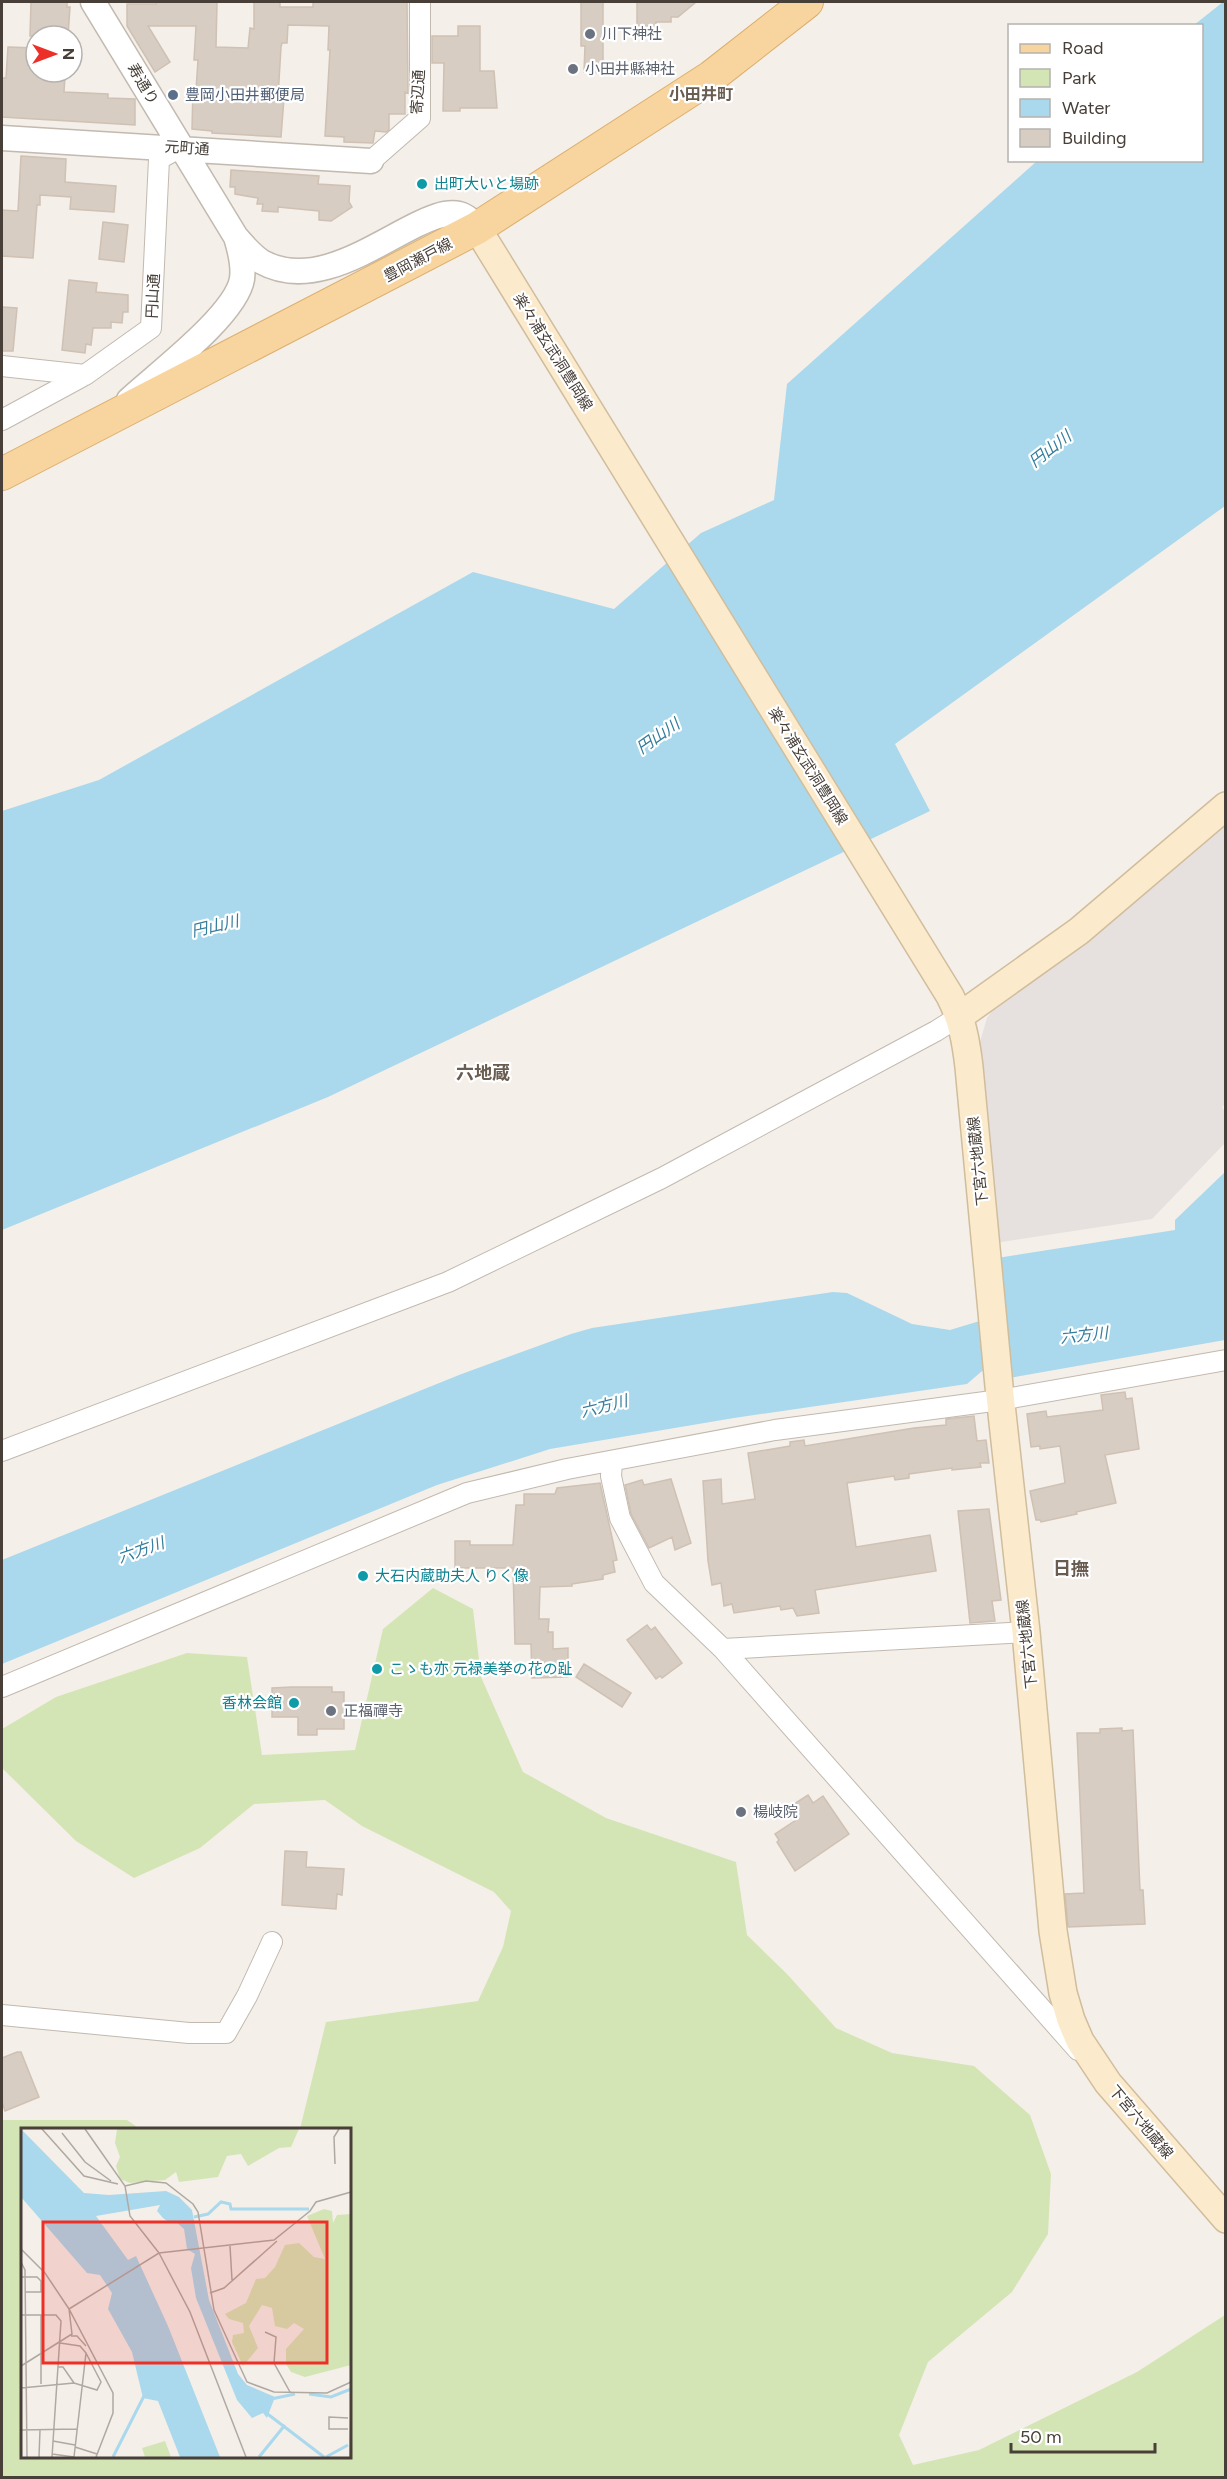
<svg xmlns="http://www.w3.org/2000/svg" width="1227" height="2479" font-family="Figtree,'Noto Sans JP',sans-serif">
	<rect width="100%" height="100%" fill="#f4efe9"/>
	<path fill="#e6e1de" d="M1225,818L1226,1103L1222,1107L1225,1112V1143L1152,1219L995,1243L976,1055L987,1018L997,1004Z"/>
	<path fill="#d4e5b5" d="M433,1588L473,1609L481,1677L523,1772L606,1818L736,1862L747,1935L787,1974L836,2028L892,2053L974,2066L1030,2115L1051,2174L1048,2234L1012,2292L928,2362L899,2435L913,2465L979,2450L1137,2372L1225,2315V2477H2V2120H127L140,2129L22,2130V2456H350V2130L300,2129L326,2022L478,2001L503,1947L511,1911L494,1892L362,1826L325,1800L254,1804L200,1848L134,1878L76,1841L2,1768V1729L56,1697L187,1653L247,1657L262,1755L355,1750L383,1629Z"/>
	<path fill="#aad8ec" d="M1223,2H1225V506L895,744L930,811L328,1097L2,1230V811L99,780L473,572L614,609L701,533L774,500L787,384L1037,161L1202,160V26L1194,25Z
		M1225,1172V1340L1009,1378L989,1365L967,1384L734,1418L550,1449L437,1485L2,1664V1560L459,1375L571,1334L592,1328L833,1292L847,1293L912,1324L950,1330L983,1320L997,1258L1175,1230V1220Z"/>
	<path fill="#d7cdc2" stroke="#cfc1b3" stroke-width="1.5" d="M31,2H67V7H70L68,36H30Z
		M156,2H217L216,47L248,48L250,28L254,29V2H280V7H313V2H407L408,93L405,92V114H389V130L386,132L375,131L373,143L344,142V137L325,136L330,50H328L329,26L288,25L287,43H282L281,47L278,97L284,98L281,137L212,133V131L192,129L193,90H196L198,60H194L196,26H148L170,62L155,72L127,26V4H156Z
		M581,2H603V73L584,72L585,46H581Z
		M637,2H696L678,17H671V22H656V26H637Z
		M458,26H480V71H494L497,108H460V111H443L444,63H432V36H458Z
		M8,47L36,48L38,75L65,77L64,92L108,94V98L135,99V125L2,117V78H6Z
		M21,156L66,159L65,182L116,186L114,212L70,209L71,197L40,195V205H37L33,258L2,256V210L18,211Z
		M231,170L319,176L318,184L350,186L349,202L352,207L331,221L319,220V211L278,207V212L262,211L263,204H257L258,198L235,194V187H230Z
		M103,222L128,225L124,262L99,259Z
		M69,280L97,283L96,292L128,295V312H123L122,323L111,322V328H93L91,345L86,344L85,353L62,350Z
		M2,307L17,308L13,351H2Z
		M1125,1392L1126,1399L1132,1398L1139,1449L1105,1455L1116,1503L1076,1512L1077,1514L1041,1522L1040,1520H1036L1030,1491L1065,1483L1060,1446L1040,1449V1446L1031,1447L1027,1414L1046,1411L1047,1417L1103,1410L1101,1395Z
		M974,1416L977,1441L986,1440L989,1463H980L981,1467L952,1470V1468L909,1474V1478L895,1480L894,1476L847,1483L856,1547L930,1535L936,1571L815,1590L819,1613L797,1616L793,1608L781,1610L780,1606L734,1613L732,1604L724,1606L721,1583L712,1585L708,1561L703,1481L721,1479L722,1504L755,1499L748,1453L790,1446V1442L804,1440L805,1446L914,1428L946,1425V1419Z
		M671,1479L691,1543L675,1550L672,1537L649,1548L631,1514L625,1485L642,1480L644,1485Z
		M600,1483L617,1560L613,1561L615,1572L603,1575V1579L572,1584V1586L540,1587L539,1619H549L548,1632H553V1649L568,1648V1677L532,1678L531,1644H515L513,1568H455V1541H470V1545H513L516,1505H524V1494H555L557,1488Z
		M989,1509L1001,1600L992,1601L995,1621L970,1623L958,1511Z
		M647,1625L651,1630L655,1627L682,1663L662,1678L660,1676L656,1679L627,1640Z
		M584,1664L631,1693L622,1707L576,1677Z
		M292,1687H332V1692H344V1729H317V1735H298V1717H272V1688Z
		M1122,1728V1731L1133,1730L1140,1890H1143L1145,1924L1068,1927L1065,1894L1084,1893L1077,1733H1100V1729Z
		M808,1795L813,1803L823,1796L849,1834L795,1871L777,1842L779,1840L775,1834L799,1818L791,1806Z
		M285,1851L307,1852L306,1867L344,1869L342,1895L337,1894L336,1909L282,1905Z
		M17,2052H21L39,2097L5,2111L2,2102V2058Z"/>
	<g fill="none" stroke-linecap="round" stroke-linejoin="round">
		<defs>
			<path id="minor" d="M371,161L420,118V2
				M2,366L85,375L151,328L159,159L181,147
				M2,420L85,375
				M2,1451L448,1282L662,1178L936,1031L960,1016
				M612,1462L611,1476L620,1518L654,1583L723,1649L1078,2050
				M723,1649L1026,1632
				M2,1687L467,1493L567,1469L775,1430L1000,1400L1226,1360
				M2,2015L189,2033H226L247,1996L272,1942"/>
			<path id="tertiary" d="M93,2L236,237C240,250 244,265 242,279C236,315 157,374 129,400
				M2,138L371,161
				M236,237C244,246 252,256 262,262C313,290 371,247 416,225C428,219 445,211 459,214C467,216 472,222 477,228"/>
			<path id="secondary" d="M477,228L950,996C962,1019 966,1041 969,1067L999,1386L1026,1632L1053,1931L1063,1993L1071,2020L1080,2041L1108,2083L1226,2219
				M960,1016L1079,931L1226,806"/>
			<path id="primary" d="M2,474L477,228L711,77L807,2"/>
		</defs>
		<use href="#minor" stroke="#c2b9af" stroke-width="22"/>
		<use href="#tertiary" stroke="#c2b9af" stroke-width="27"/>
		<use href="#secondary" stroke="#d0bd9c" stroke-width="30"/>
		<use href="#primary" stroke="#dcaf6e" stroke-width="34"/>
		<use href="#minor" stroke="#fff" stroke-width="20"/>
		<use href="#tertiary" stroke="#fff" stroke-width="24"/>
		<use href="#secondary" stroke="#fbebcc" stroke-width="27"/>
		<use href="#primary" stroke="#f8d59e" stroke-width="32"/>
	</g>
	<g fill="#6b7280" stroke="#fff" stroke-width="2">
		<circle cx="590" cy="34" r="6"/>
		<circle cx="573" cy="69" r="6"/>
		<circle cx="331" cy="1711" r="6"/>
		<circle cx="741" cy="1812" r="6"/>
	</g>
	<circle fill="#5c6f8a" stroke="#fff" stroke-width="2" cx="173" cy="95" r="6"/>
	<g fill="#0f9aa8" stroke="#fff" stroke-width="2">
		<circle cx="422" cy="184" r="6"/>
		<circle cx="363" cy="1576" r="6"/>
		<circle cx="377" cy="1669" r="6"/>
		<circle cx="294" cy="1703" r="6"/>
	</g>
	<g text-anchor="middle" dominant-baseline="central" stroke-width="4.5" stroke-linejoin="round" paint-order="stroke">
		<g font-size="15" fill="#5b616d" stroke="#fff" text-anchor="start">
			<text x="602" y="34">川下神社</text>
			<text x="585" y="69">小田井縣神社</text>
			<text x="343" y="1711">正福禪寺</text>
			<text x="753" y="1812">楊岐院</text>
		</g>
		<g font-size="15" fill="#473f38" stroke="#fff">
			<text transform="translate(143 84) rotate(59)">寿通り</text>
			<text transform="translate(418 92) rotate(-87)">寄辺通</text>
			<text transform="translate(187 148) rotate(4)">元町通</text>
			<text transform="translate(418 260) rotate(-28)">豊岡瀬戸線</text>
			<text transform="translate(153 296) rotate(-87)">円山通</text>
			<text transform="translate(553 352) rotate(58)">楽々浦玄武洞豊岡線</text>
			<text transform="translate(808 766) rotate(58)">楽々浦玄武洞豊岡線</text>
			<text transform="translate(978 1161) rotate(-96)">下宮六地蔵線</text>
			<text transform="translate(1027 1644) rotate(-96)">下宮六地蔵線</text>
			<text transform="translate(1141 2122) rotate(50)">下宮六地蔵線</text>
		</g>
		<g font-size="15" fill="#4e5e75" stroke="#fff" text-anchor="start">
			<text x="185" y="95">豊岡小田井郵便局</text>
		</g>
		<g font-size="15" fill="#0d838f" stroke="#fff" text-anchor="start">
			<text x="434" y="184">出町大いと場跡</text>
			<text x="375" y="1576">大石内蔵助夫人 りく像</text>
			<text x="389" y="1669">こゝも亦 元禄美挙の花の趾</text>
			<text x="282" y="1703" text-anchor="end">香林会館</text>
		</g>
		<g font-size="16" font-weight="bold" fill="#695c50" stroke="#fff">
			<text x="701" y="94">小田井町</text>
		</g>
		<g font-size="16" font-style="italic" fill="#337c9c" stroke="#fff">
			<text transform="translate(1050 449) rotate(-38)">円山川</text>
			<text transform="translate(658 736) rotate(-35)">円山川</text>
			<text transform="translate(215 926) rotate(-13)">円山川</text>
			<text transform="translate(1084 1335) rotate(-6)">六方川</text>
			<text transform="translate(604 1406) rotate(-14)">六方川</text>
			<text transform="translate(141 1550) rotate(-19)">六方川</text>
		</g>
		<g font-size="18" font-weight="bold" fill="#695c50" stroke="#fff">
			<text x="483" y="1073">六地蔵</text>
			<text x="1071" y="1569">日撫</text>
		</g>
	</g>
	<g transform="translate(21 2128)">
		<rect width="330" height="330" fill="#f4efe9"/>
		<path d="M96,1H278L270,19L258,20L227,38L220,26L206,28L197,49L158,54L155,44L144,52L109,55L99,51L95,38L99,29L94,15ZM303,81L311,83L312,95L316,87L330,86V237L284,249L270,244L265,236V221L283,201L273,195L266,201L254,198L251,180L241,177L228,198L237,220L222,238L211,214L212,207L223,205L222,195L208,191L204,186L225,175L235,151L244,150L254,139L264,117L278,115L293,129L304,131L286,88ZM144,313L150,329H124L121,320Z" fill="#d4e5b5"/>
		<path d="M0,1L63,65L88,67L145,63L158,69L171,82L188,172L217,246L226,257L254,269L246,290L242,285L231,290L216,272L175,170L170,140L174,126L166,121L163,101L154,93L149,95L142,90L136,83L139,77L75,88L107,132L115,128L147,198L199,329H159L137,273L122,270L111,224L87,181L91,165L79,147L66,145L0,69Z" fill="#aad8ec"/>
		<path fill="none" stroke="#aad8ec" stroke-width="3" d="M173,89L187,86L200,74L209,76L210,81H288M288,266L310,269L330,261M250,271L274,266M244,284L303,329M92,329L124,266M238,329L264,297M305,329L327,317"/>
		<path fill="none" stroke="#afa9a2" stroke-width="1.5" d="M21,1L63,48L97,56M64,1L104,58L109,88L138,125M41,5L64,34L90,53M314,36L313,9L318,1M104,58L125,53L145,55L172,76L177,84L193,182L226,254L253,264L306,265L330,254M209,118L211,152M0,121L24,145L48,181L92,265V285L75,329M138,125L169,184L225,329M0,134L4,142L6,329M0,149H16L20,153V164H4M189,165L203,160L256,113M48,181L138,125L253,112L289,83L295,74L330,64M0,187H35L40,193L31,329M20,187V256M244,204L255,209L253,235L269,264M50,208H56L65,218M39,215L59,218L65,225L53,329M0,238L51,206L48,181M37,239H42L53,255M0,260L53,255L76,262L80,254L65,225M327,290L308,289V301H327M0,302L56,301M32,313L54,317M54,319L76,326M31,326L53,329M18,329L19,302M329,329L330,273"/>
		<path fill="#ec3028" fill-opacity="0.15" stroke="#ec3028" stroke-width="3" d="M22,94H306V235H22Z"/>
		<rect width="330" height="330" fill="none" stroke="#473f38" stroke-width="3"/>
	</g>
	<rect width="1227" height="2479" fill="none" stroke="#473f38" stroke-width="6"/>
	<rect x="1008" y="24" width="195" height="138" fill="#ffffff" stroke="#b5b2af" stroke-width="1.5"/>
	<rect x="1020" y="44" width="30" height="9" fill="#f8d59e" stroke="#b5b2af" stroke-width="1.5"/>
	<text x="1062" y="54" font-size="18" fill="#473f38">Road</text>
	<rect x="1020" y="69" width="30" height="18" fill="#d4e5b5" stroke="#b5b2af" stroke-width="1.5"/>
	<text x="1062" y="84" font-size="18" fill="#473f38">Park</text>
	<rect x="1020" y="99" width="30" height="18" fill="#aad8ec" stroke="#b5b2af" stroke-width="1.5"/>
	<text x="1062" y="114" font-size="18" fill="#473f38">Water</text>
	<rect x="1020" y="129" width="30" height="18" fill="#d7cdc2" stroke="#b5b2af" stroke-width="1.5"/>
	<text x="1062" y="144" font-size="18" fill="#473f38">Building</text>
	<g transform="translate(54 54) rotate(90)"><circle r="28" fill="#ffffff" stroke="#b5b2af" stroke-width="1.5"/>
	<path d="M0-4.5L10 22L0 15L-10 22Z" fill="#ec3028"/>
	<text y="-9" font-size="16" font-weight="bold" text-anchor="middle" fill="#473f38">N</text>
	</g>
	<path d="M1011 2443v9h144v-9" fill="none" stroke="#473f38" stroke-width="3"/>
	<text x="1020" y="2443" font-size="18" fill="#473f38" stroke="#ffffff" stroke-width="4.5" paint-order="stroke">50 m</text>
</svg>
